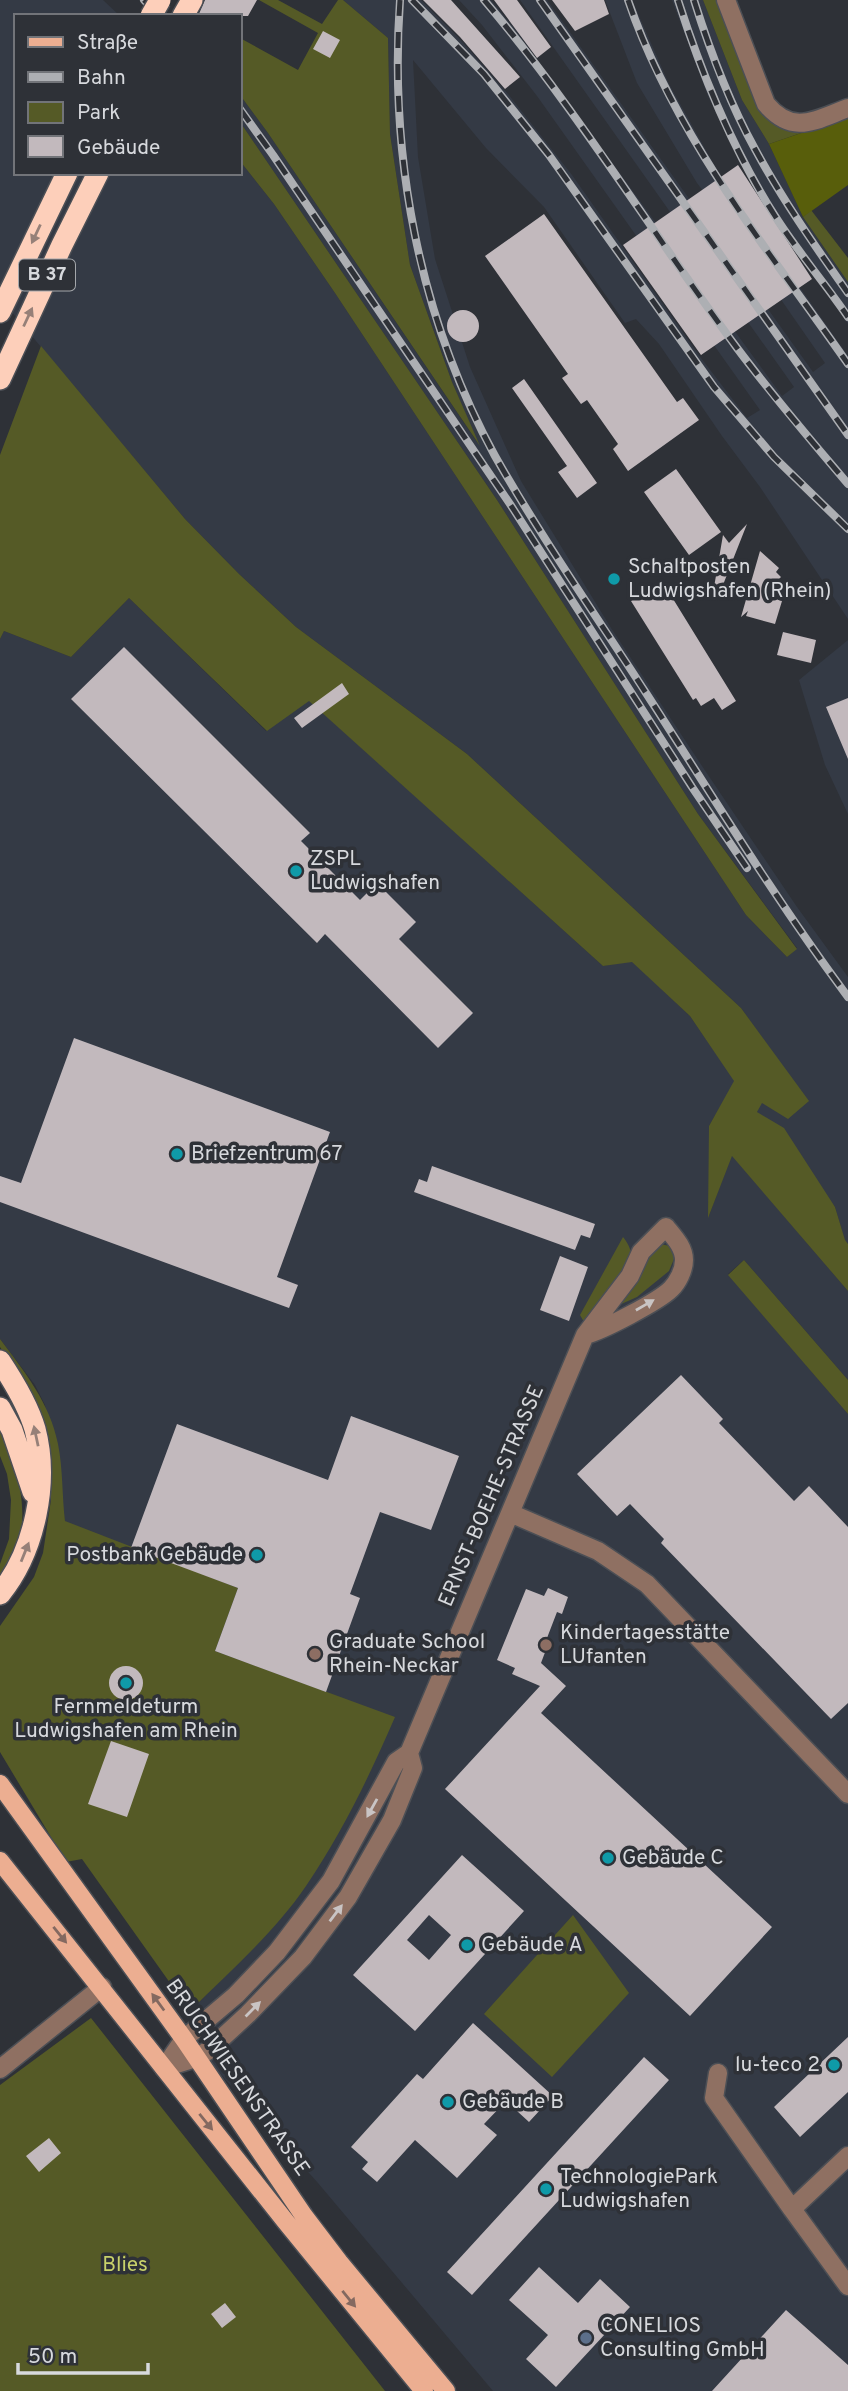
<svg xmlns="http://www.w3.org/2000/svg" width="848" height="2391" font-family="Overpass,sans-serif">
	<rect width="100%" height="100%" fill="#2e3137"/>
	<path fill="#343a45" d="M0,0H103L120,16H16V173H240V161L274,204L335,293L746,915L787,957L797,948L698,814L497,500L240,122V95L268,133L477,442L452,382L410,265L390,134L388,38L343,0H421L458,37L508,94L572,175L701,358L747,418L760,410L537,96L482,25L459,0H491L514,28L782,396L794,387L520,0H547L813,372L825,363L741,242L697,183L637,83L605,0H632L669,84L718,172L788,276L801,289L848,356V619L760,487L722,436L659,344L636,319L625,323L544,207L486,148L413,60L418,157L435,259L470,367L521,481L611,628L702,766L797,907L848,977V1244L845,1241L835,1207L757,1112L776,1057L741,1008L467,754L296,627L239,574L185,519L0,298Z
		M672,0H703L742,100L769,144L803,217L848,282V324L763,198L736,153L708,96Z
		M129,598L266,731L309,700L603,966L632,961L690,1016L735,1081L709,1126V1215L732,1155L848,1291V1380L744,1260L728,1274L848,1414V2391H493L318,2183L207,2059L190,2011L265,1936L65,1521L45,1405L35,1385L0,1339V639L4,631L71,657Z
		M848,640V814L825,765L799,680Z"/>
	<path fill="#555a26" d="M259,0H278L322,24L338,0H343L388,38L390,134L410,265L452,382L480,446L268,133L240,95V38L298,70L318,33Z
		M703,0H735L767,86L774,101L786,109L801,133L769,144L742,100Z
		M240,122L497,500L698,814L797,949L787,957L746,915L335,293L274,204L240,161Z
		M811,210L848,258V282L803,217Z
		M41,346L185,519L239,574L296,627L467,754L741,1008L809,1101L788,1119L762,1103L757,1112L784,1128L835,1207L845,1240L848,1244V1291L732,1156L708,1218L709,1126L734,1081L690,1016L632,962L603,966L309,701L267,731L129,598L71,657L4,631L0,639V455Z
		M623,1237C627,1242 632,1250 631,1257C629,1272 594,1309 584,1322L580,1315Z
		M660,1244L670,1246L676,1254L669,1271L637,1297L610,1309L643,1261Z
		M744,1260L848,1380V1414L728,1275Z
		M0,1339C24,1371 50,1403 58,1444C63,1469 62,1496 65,1521L238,1588L215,1651L395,1717C370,1775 342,1833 306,1886C274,1933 230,1971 190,2011L82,1859L66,1862L0,1752V1626L34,1577L43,1553L51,1500L47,1452L27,1389L0,1347Z
		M0,1425C15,1460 30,1506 18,1544C14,1556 6,1568 0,1579V1564L9,1539L11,1500L7,1474L0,1456Z
		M573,1915L629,1993L552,2077L484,2014Z
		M91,2018L385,2391H0V2085Z"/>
	<path fill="#585e0b" d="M848,117V185L803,217L769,144Z"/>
	<path fill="#c2b9bd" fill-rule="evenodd" d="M205,0H257L248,16H198Z
		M423,0H451L520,77L505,89L460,37Z
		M494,0H517L551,47L537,58Z
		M552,0H604L609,14L575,31Z
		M323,31L340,40L330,58L313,49Z
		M738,165L812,279L701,355L623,245Z
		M544,214L677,402L683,398L699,420L628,471L613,449L618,444L587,400L581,404L562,378L568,374L485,256Z
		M447 326a16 16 0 1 1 32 0a16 16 0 1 1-32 0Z
		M524,379L597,483L577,498L558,472L567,466L512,388Z
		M676,469L721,532L689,555L644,492Z
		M747,524L719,595L713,593L723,535L729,543Z
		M760,551L779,568L776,572L781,577L763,595L782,601L775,624L746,616L748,611L741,617Z
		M662,581L736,701L722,710L714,698L701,706L696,698L693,700L631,601Z
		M783,632L816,640L811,663L777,655Z
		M124,647L310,833L301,841L360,900L377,883L416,922L399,939L473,1013L438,1048L325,934L317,943L71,699Z
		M342,683L349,694L302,728L294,718Z
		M848,698V759L826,707Z
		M74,1038L330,1132L277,1277L298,1285L289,1308L0,1202V1176L21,1183Z
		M432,1166L595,1224L590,1238L581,1235L575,1250L414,1192L419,1179L427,1182Z
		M560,1256L588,1267L569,1321L540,1310Z
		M681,1375L723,1419L719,1423L794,1501L809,1486L848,1527V1703L831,1719L661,1543L664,1539L630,1504L617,1516L577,1474Z
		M351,1416L459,1456L431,1530L380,1512L350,1594L360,1598L326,1692L215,1651L238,1588L131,1548L177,1424L328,1480Z
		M548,1588L568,1597L562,1614L557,1612L547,1638L550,1639L541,1663L566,1686L541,1713L772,1927L690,2016L445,1789L540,1686L512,1674L515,1668L497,1660L526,1589L544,1596Z
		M109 1683a17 17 0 1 1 34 0a17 17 0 1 1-34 0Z
		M111,1741L149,1754L127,1817L88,1804Z
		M462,1855L524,1911L415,2031L353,1975ZM429,1915L451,1935L429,1960L407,1940Z
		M473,2023L553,2096L529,2122L506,2101L484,2124L497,2135L457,2178L415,2140L377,2182L362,2169L368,2162L351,2147L417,2074L423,2079Z
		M848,2037V2092L800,2137L774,2107Z
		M644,2057L669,2080L472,2295L447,2272Z
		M49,2138L61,2153L39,2172L26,2156Z
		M539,2267L578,2303L600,2279L630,2307L556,2387L526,2359L548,2335L509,2300Z
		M225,2303L236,2317L222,2328L211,2314Z
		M786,2310L848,2365V2391H712Z"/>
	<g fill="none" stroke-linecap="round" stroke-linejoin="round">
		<defs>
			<path id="minor" d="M726,0L766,104C793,136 815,120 848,108
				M510,1513L598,1551L647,1584L848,1794
				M164,2068L184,2039L236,1995L277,1952L331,1881L396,1762L409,1753L585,1335L630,1276L641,1252L666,1227C674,1237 684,1247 684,1260C684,1270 678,1282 671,1289C659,1301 602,1331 585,1335
				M164,2068L196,2058L209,2050L248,2014L303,1957L348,1897L392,1820L413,1768L409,1753
				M0,2069L102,1987
				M718,2073L714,2098L792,2209L848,2156
				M792,2209L848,2286"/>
			<path id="major" d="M0,1784L184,2039L304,2216L339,2262L446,2391
				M0,1861L286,2222L424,2391"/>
			<path id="highway" d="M183,16L192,0
				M0,312L67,173
				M0,379L62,245L98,173
				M0,1361C14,1382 28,1405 35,1429C49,1482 35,1551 0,1594
				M0,1408L12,1430L33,1492"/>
		</defs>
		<use href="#minor" stroke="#4c4f55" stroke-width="21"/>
		<use href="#major" stroke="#4c4f55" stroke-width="21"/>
		<use href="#highway" stroke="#4c4f55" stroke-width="24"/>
		<use href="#minor" stroke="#8f7062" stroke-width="18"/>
		<use href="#major" stroke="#ecae91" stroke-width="18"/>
		<use href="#highway" stroke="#fdcfba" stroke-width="21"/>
		<defs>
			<path id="rail" d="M144,0L159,16
				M400,0C389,157 419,317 495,456C541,537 595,614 646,693C712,795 775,899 848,997
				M412,0L484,74L549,155L714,387L774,457L848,529
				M484,0C577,109 652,233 737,348C772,395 810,439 848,484
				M540,0L848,435
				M628,0C674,135 767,248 848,364
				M678,0C702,75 733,150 775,216C797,251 825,283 848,317
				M694,0C710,51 729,102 755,149C782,199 815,246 848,293
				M240,109L273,155L510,504L692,787L747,868"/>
		</defs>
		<use href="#rail" stroke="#adafb3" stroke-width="8"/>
		<use href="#rail" stroke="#2e3137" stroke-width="5" stroke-dasharray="16" stroke-linecap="butt"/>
		<defs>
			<path id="highway-bridge" d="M151,16L160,0"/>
		</defs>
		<use href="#highway-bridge" stroke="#4c4f55" stroke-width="24" stroke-linecap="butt"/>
		<use href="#highway-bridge" stroke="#fdcfba" stroke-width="21"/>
	</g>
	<defs><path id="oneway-solid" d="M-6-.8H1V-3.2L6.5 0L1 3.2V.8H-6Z" transform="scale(1.75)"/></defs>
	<g fill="#968078">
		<use href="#oneway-solid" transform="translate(36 234) rotate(115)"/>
		<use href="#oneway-solid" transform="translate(28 317) rotate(-65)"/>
		<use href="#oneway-solid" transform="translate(36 1436) rotate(-102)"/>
		<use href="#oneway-solid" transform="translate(25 1552) rotate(-68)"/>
	</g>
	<g fill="#c9c4c4">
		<use href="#oneway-solid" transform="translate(645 1305) rotate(-30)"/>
		<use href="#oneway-solid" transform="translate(372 1808) rotate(119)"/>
		<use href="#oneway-solid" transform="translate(336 1913) rotate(-53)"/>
		<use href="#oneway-solid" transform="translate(253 2009) rotate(-45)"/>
	</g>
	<g fill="#846960">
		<use href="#oneway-solid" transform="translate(60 1935) rotate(51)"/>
		<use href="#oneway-solid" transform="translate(158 2002) rotate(-126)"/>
		<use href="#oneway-solid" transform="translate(206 2122) rotate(51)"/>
		<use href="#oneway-solid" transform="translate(349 2299) rotate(51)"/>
	</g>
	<g fill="#0f9aa8" stroke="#2e3137" stroke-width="2.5">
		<circle cx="614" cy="579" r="7"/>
		<circle cx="296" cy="871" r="7"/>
		<circle cx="177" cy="1154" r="7"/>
		<circle cx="257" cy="1555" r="7"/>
		<circle cx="126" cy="1683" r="7"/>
		<circle cx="608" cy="1858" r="7"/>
		<circle cx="467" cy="1945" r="7"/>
		<circle cx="834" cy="2065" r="7"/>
		<circle cx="448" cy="2102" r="7"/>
		<circle cx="546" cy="2189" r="7"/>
	</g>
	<g fill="#8d6e63" stroke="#2e3137" stroke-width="2.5">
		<circle cx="546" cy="1645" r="7"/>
		<circle cx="315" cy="1654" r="7"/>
	</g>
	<circle fill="#5c6f8a" stroke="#2e3137" stroke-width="2.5" cx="586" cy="2338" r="7"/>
	<g text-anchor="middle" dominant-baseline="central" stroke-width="7" stroke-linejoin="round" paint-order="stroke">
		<rect fill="#2e3137" stroke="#a4a7ab" stroke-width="2" x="19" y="259.5" width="56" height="31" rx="5"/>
		<g font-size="19" font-weight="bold" fill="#d7d9dd">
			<text x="47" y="275">B 37</text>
		</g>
		<g font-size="21" fill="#d7d9dd" stroke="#2e3137" text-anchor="start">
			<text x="628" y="567">Schaltposten<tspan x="628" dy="24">Ludwigshafen (Rhein)</tspan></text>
			<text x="310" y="859">ZSPL<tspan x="310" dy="24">Ludwigshafen</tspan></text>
			<text x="191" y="1154">Briefzentrum 67</text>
			<text x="243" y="1555" text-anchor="end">Postbank Gebäude</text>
			<text x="560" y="1633">Kindertagesstätte<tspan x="560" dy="24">LUfanten</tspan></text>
			<text x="329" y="1642">Graduate School<tspan x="329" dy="24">Rhein-Neckar</tspan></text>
			<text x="126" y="1707" text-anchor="middle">Fernmeldeturm<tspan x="126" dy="24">Ludwigshafen am Rhein</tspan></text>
			<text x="622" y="1858">Gebäude C</text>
			<text x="481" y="1945">Gebäude A</text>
			<text x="820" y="2065" text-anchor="end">lu-teco 2</text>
			<text x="462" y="2102">Gebäude B</text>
			<text x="560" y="2177">TechnologiePark<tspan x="560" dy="24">Ludwigshafen</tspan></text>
			<text x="600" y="2326">CONELIOS<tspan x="600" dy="24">Consulting GmbH</tspan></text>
		</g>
		<g font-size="21" fill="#d7d9dd" stroke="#2e3137">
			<text transform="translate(492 1496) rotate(-67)">ERNST-BOEHE-STRASSE</text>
			<text transform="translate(237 2078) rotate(55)">BRUCHWIESENSTRASSE</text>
		</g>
		<g font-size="21" fill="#c8d16a" stroke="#2e3137">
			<text x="125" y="2265">Blies</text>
		</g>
	</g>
	<rect x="14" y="14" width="228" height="161" fill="#2e3137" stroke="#727479" stroke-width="2"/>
	<rect x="28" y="37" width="35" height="10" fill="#ecae91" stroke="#727479" stroke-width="2"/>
	<text x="77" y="49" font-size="21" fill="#d7d9dd">Straße</text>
	<rect x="28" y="72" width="35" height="10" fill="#adafb3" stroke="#727479" stroke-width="2"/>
	<text x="77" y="84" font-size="21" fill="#d7d9dd">Bahn</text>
	<rect x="28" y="102" width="35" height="21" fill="#555a26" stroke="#727479" stroke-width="2"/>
	<text x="77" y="119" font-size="21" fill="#d7d9dd">Park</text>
	<rect x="28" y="136" width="35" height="21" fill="#c2b9bd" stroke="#727479" stroke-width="2"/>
	<text x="77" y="154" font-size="21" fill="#d7d9dd">Gebäude</text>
	<path d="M18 2363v10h130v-10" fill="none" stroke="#d7d9dd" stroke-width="3.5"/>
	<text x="28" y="2363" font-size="21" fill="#d7d9dd" stroke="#2e3137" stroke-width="5" paint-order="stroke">50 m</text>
</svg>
